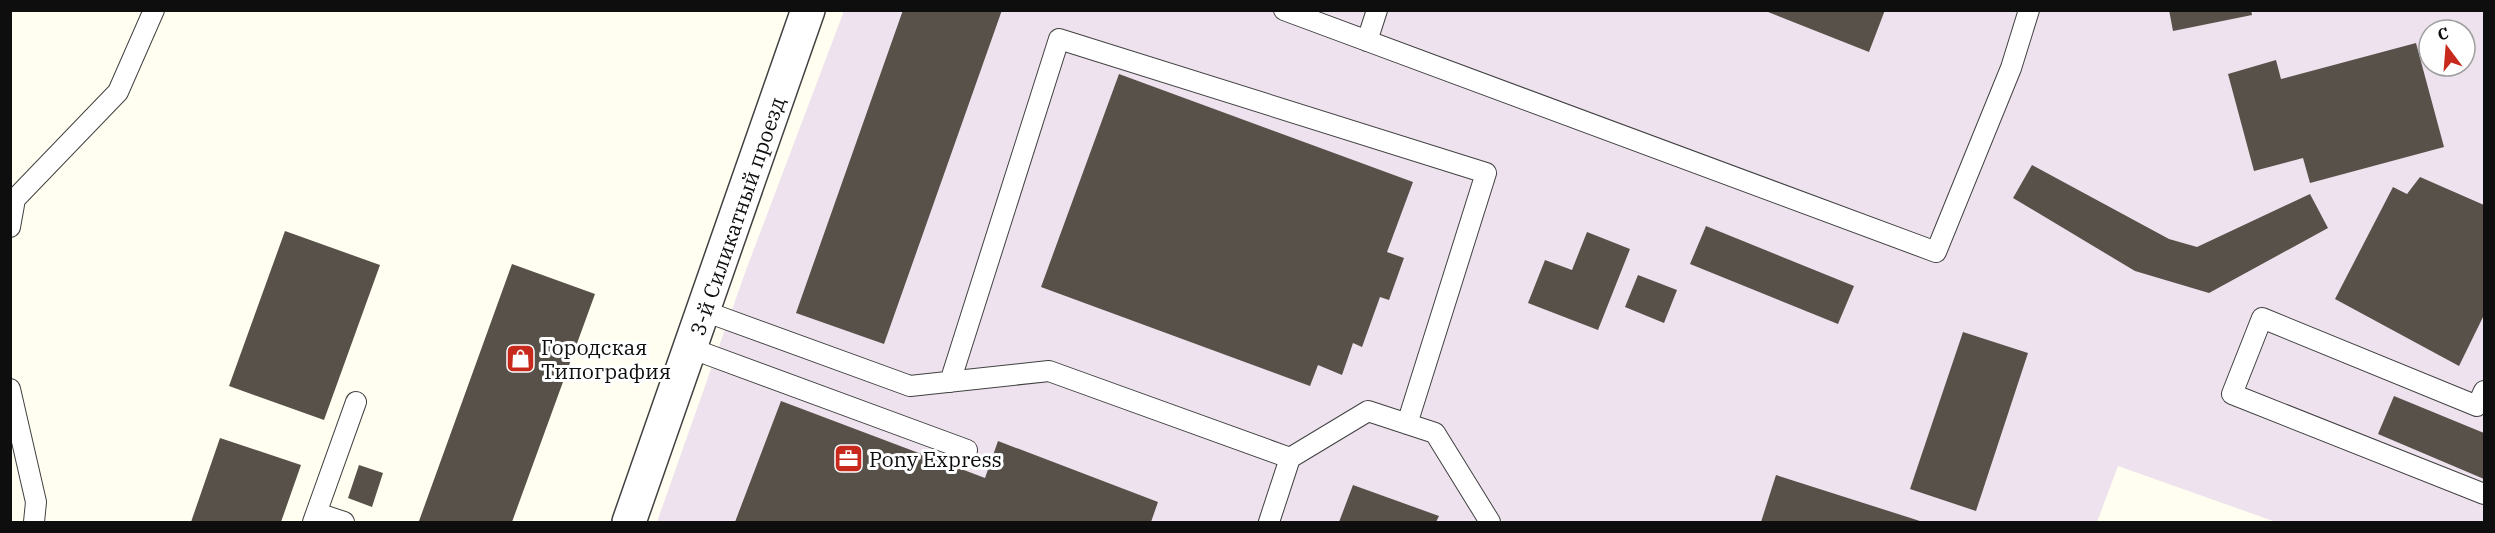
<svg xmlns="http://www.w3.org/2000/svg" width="2495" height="533" font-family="'IBM Plex Serif',serif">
	<rect width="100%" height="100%" fill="#fffef0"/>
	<path fill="#ede2ed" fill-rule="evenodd" d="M844,11H2484V522H2276L2118,466L2097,522H657L746,270ZM2429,30H2465V66H2429Z"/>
	<path fill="#58514a" d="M903,10H1002L884,344L796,313Z
		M1763,10H1885L1869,52Z
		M2169,10H2251L2252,15L2173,31Z
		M2416,43L2444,147L2310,183L2303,158L2254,171L2228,74L2276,60L2281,79Z
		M1119,74L1413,182L1387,252L1404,258L1389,300L1380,297L1362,347L1353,343L1342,375L1318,365L1310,386L1041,287Z
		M2032,165L2169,239L2197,247L2310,194L2328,228L2209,293L2135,271L2013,198Z
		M2420,177L2484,205V315L2459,366L2335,299L2393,187L2407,194Z
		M1706,226L1854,286L1838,324L1690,264Z
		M285,231L380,265L324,420L229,386Z
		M1587,232L1630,249L1598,330L1528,303L1545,260L1572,270Z
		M512,264L595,294L512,522H424L419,521Z
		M1638,275L1677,290L1664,323L1625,307Z
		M1963,332L2028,353L1976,511L1910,489Z
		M2394,396L2484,433V479L2378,434Z
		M781,401L985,478L998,441L1158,502L1151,522H735Z
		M220,438L301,465L281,522H191Z
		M359,465L383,473L372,507L348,498Z
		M1776,475L1923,522H1761Z
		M1353,485L1439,516L1436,522H1339Z"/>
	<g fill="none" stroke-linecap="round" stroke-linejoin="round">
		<defs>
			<path id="service" d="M1284,10L1936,252L2011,68L2029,10
				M1367,41L1377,10
				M10,227L15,199L118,92L154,10
				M704,311L910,386L1049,371L1290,458L1269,522
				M690,348L967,450
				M950,382L1059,39L1486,173L1407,424
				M10,389L36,502L34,522
				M2484,391L2477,406L2262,318L2232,394L2484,494
				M1290,458L1368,411L1435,433L1490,522
				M317,513L344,522
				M313,522L356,402"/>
			<path id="tertiary" d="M629,522L808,10"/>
		</defs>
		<use href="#service" stroke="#414141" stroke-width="22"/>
		<use href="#tertiary" stroke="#414141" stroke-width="36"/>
		<use href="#service" stroke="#fff" stroke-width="20"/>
		<use href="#tertiary" stroke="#fff" stroke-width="33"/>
	</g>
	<defs>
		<symbol id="shop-square" viewBox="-11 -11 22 22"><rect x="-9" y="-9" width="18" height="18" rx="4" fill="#c72a1d" stroke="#fff"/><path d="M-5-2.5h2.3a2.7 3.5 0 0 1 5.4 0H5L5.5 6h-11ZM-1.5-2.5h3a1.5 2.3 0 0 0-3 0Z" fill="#fff"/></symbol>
		<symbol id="office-square" viewBox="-11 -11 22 22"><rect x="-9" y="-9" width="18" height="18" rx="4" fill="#c72a1d" stroke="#fff"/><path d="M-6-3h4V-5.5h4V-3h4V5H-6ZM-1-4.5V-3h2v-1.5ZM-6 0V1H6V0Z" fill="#fff"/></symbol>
	</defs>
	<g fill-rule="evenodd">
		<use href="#shop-square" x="504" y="342" width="33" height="33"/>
		<use href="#office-square" x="832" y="442" width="33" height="33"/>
	</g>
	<g text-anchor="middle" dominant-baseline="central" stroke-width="6" stroke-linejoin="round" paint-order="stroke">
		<g font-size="21" fill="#0e0e0e" stroke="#fff">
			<text transform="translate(737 216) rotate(-71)">3-й Силикатный проезд</text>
		</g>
		<g font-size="21" fill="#0e0e0e" stroke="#fff" text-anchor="start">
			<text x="541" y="347">Городская<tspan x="541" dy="24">Типография</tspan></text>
			<text x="869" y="459">Pony Express</text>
		</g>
	</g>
	<rect width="2495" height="533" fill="none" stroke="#0e0e0e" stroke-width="24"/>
	<g transform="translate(2447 48) rotate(344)"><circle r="28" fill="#ffffff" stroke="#9f9f9f" stroke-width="1.5"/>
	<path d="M0-4.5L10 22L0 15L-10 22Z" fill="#c72a1d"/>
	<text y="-9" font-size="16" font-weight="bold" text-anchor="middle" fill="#0e0e0e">С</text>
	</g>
</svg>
